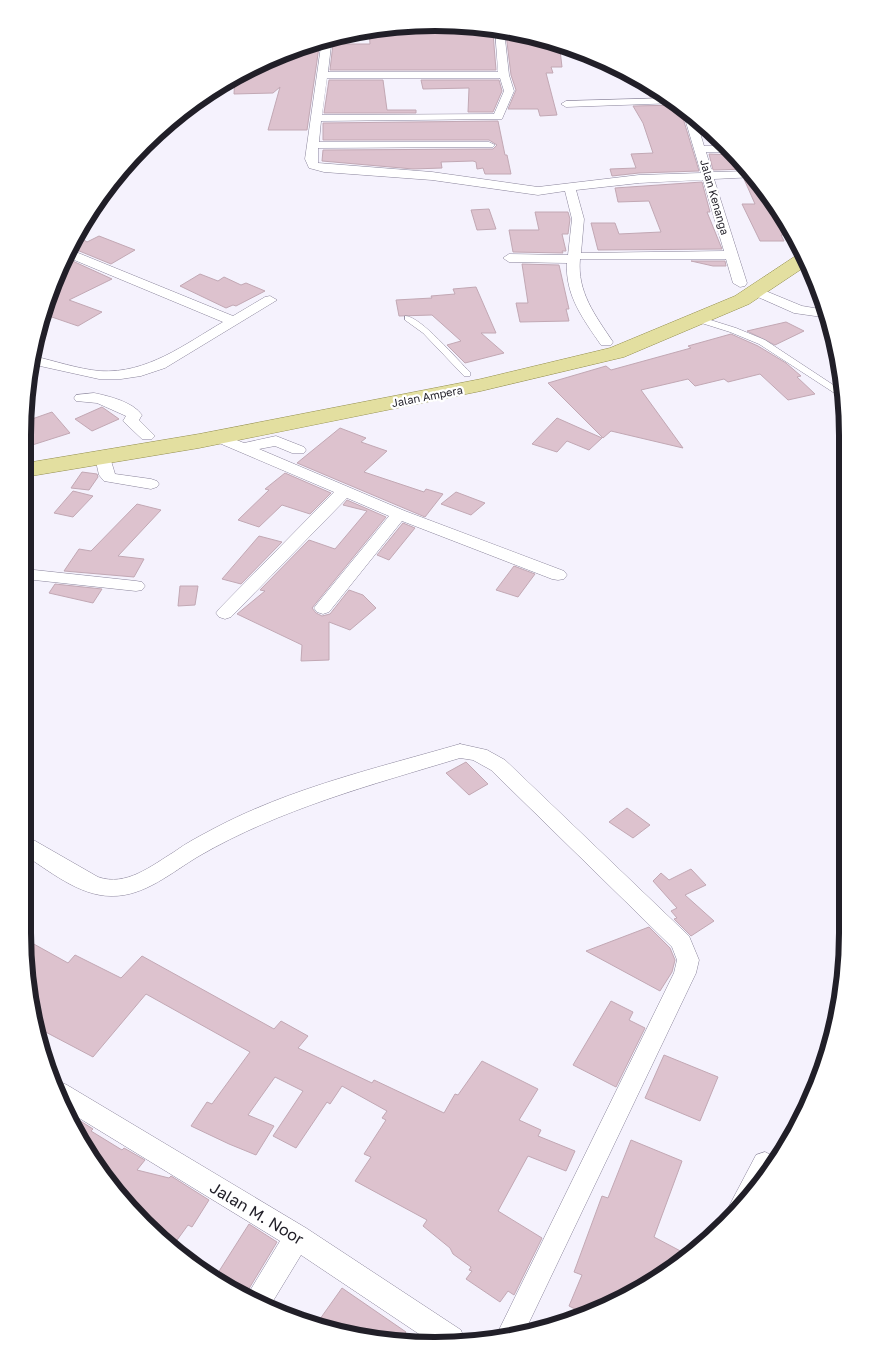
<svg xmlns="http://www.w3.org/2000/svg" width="870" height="1368" font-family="'Golos Text',sans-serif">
	<rect width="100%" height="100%" fill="#f5f2fd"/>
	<path fill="#ddc2ce" stroke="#c2a8b4" d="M408,23L482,26V28L491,30V33H493L496,70H330L333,44H370L369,30Z
		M506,34H524L555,42L552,46L555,49L560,50L562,67H551L553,73H546L557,115L540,116L538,109H508L516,90L511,75Z
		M320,40L307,130H268L280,87L273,93L234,94L235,76L252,65Z
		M641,78L662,93L667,96L650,97Z
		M329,80H383L387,110H416V113H324Z
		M421,80H499L502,91L493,112H468L469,88L423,89Z
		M679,105L699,171L639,173L612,176L610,169L636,168L631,154L653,153L643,123L633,106Z
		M498,121L505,155H507L511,174H485L483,168L477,169L476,162L473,161L441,162L442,168L413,169L322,161L323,150L493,149L497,145L489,140H323V123Z
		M709,154L735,155L748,169L713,170Z
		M757,178L784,218L787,235H781L784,241H760L742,204H755L744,179Z
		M702,182L710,212H707L722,249L598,250L591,223H615L619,234L661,232L649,201L618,202L615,188Z
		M489,209L496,229L477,230L471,210Z
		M535,212H568L570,219L568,234H562L566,251H562L563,253L513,252L509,230H539Z
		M99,236L135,250L111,264L72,248L75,244L84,240L87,242Z
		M66,258L112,279L69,300L102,312L78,326L46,315L45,312L54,277Z
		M691,261H725L726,266H713Z
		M522,264L559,265L569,309H566L569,321L520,322L516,303H528Z
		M200,274L218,281L224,277L241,285L246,283L265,291L236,306L233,305L226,308L180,286Z
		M476,287L496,333H481L504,353L465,363L447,345L461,341L432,315L399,316L396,300L432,298L431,296L455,294L453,289Z
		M786,322L804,331L775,345L747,331Z
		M731,334L758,346L786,363L801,376L797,377L815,394L788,400L760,374L728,382L724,379L695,386L688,379L641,390L683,448L611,431L603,438L548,383L606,366L611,370L691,348L688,346Z
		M102,407L119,419L92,431L75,419Z
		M52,412L70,433L26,447V419H32Z
		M557,418L602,438L589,450L567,441L557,452L532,444Z
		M340,428L366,438L361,442L387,451L364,472L424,492L426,489L443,494L425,517L297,463Z
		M82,472L97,474L98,477L89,490L71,488Z
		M285,473L331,493L310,514L282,505L259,527L238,520L269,490L265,489Z
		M73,491L93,496L73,517L54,513Z
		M456,492L485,503L471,515L441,504Z
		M347,500L386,517L312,608L316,613L322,616L330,614L349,590L363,595L376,608L350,630L329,622V660L301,661L302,645L237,614L265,591L260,590L309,540L335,549L367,511L343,505Z
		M137,504L161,510L118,556L144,559L134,577L64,571L79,549L91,551Z
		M403,523L415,528L389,560L377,555Z
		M259,536L282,542L241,584L222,579Z
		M514,566L535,574L518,597L496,590Z
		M55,584L102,589L93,603L49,593Z
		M180,586H198L195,605L178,606Z
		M466,762L488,784L469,795L446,773Z
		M627,808L650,825L633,838L609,822Z
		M691,869L706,885L685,895L714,921L691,936L674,919L677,918L671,911L677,908L653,881L661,873L669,880Z
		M649,927L670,948L675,960L672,972L660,991L586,951Z
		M23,938L68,963L75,955L121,978L142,956L274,1029L281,1021L308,1036L298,1048L372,1083L374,1080L444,1113L455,1094L458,1095L482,1061L538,1089L519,1120L541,1130L538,1136L575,1151L566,1171L528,1156L498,1211L542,1238L514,1295L508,1291L500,1302L466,1279L472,1271L469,1270L471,1267L453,1254L450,1248L423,1226L427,1220L355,1181L371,1157L364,1154L386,1120L382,1118L387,1111L342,1086L330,1104L327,1102L296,1148L273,1136L303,1091L275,1077L248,1115L274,1126L256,1155L229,1144L191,1126L207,1102L212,1104L250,1052L146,994L93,1057L38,1028Z
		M611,1001L633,1012L629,1020L645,1028L616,1087L573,1065Z
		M664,1055L718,1077L700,1121L645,1098Z
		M68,1113L93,1129L91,1131L122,1150L124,1148L145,1160L137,1170L169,1178L171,1176L209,1200L192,1227L188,1225L172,1247L92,1162Z
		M631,1140L682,1161L654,1237L688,1255L664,1276L583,1313L569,1306L582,1275L574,1272L602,1196L608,1198Z
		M249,1224L277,1242L247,1292L216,1276Z
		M342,1288L406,1332L398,1343L315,1326Z"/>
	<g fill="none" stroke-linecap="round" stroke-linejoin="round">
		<defs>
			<path id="service" d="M405,316C420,315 458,361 470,372V376H464L423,333L405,320Z
				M695,317H701L736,328L765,340L844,392L845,396H839L759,344L730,332L695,321Z"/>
			<path id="minor" d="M495,28L504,30L509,75L514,91L502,119L321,121L319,142H489L495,145L493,147L318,148V163L432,172L538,187L639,175L701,173L683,112L685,109L695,116L704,146H726L732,152H706L712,172L750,171L756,177L714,179L747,283L745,286L740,287L733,283L726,259H580C577,292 595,315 613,342L611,345H601C583,319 565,295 567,263L509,262L503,258L509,254L568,255L572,219L565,191L538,195L432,180L324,172L309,168L305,159L322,39L332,37L328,72H498ZM327,78H500L504,91L494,114L322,115ZM703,180L724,251L581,253L584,219L576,190L639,183Z
				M558,42L574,47L570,49L555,47L554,45Z
				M669,98L677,103L566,107L561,104L566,101Z
				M71,250L233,316L265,297L270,296L277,300L165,368L141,376L121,379H99L31,364L33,356C55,361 78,369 100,371C147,374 185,344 223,322L67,257Z
				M756,287L802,306L826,310L829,318L794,313L751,294L749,291L751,288Z
				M94,393C109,396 133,402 142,415L139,420L155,436L152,439H142L123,421L126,416L97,403L76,401L74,398L76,395Z
				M217,432L244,443L276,436L304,447L306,450L304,453H292L275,446L259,449L405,511L564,571L567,575L564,579L558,580L552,579L402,521L329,612L323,614L317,612L314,608L317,604L389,516L347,498L231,617L225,619L219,617L216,613L219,609L334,492L212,440L209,437L212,434Z
				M103,452L109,454L115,474L151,479L157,481L159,484L157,487L151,489L104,481L99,475L95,457L97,454Z
				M25,569L136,581L142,582L145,586L142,590L136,591L25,579Z
				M460,744L487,750L505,760L689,936L699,960L696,973L524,1333L496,1336L674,973L677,960L672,947L491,770L473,760L460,758C371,785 280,809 199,856C172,872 144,897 111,896C79,896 48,870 23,854V836L30,838L98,877C126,887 151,866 174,852C186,843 200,836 213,829C290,788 377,768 460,744Z
				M58,1081L67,1085L306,1228L461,1330L464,1339L431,1342L301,1255L270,1306L248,1294L280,1241L66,1110L53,1083Z
				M765,1152L775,1157L745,1205L731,1218L727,1210L756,1155Z"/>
			<path id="primary" d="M805,252L809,264L749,304L624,357L481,391L199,448L25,477L26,463L199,434L481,379L610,348L735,296L800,253Z"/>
		</defs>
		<use href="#service" stroke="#8a849b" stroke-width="1"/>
		<use href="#minor" stroke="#8a849b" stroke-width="1"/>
		<use href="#primary" stroke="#938e4d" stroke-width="1"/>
		<use href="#service" fill="#fff" fill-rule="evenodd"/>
		<use href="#minor" fill="#fff" fill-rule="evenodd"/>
		<use href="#primary" fill="#e3dfa0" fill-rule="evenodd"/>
	</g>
	<g text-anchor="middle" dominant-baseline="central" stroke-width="4.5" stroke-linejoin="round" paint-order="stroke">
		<g font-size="11" fill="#211f28" stroke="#fff">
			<text transform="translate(715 197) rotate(74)">Jalan Kenanga</text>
			<text transform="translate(427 396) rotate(-11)">Jalan Ampera</text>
		</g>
		<g font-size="16" fill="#211f28" stroke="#fff">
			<text transform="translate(257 1213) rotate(31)">Jalan M. Noor</text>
		</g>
	</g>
	<path d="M0 0H870V1368H0ZM435 31H435A404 404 0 0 1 839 435V933A404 404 0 0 1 435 1337H435A404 404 0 0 1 31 933V435A404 404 0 0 1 435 31Z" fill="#fff" fill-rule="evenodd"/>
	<path fill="none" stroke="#211f28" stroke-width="6" d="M435 31H435A404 404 0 0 1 839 435V933A404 404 0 0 1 435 1337H435A404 404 0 0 1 31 933V435A404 404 0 0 1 435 31Z"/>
</svg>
